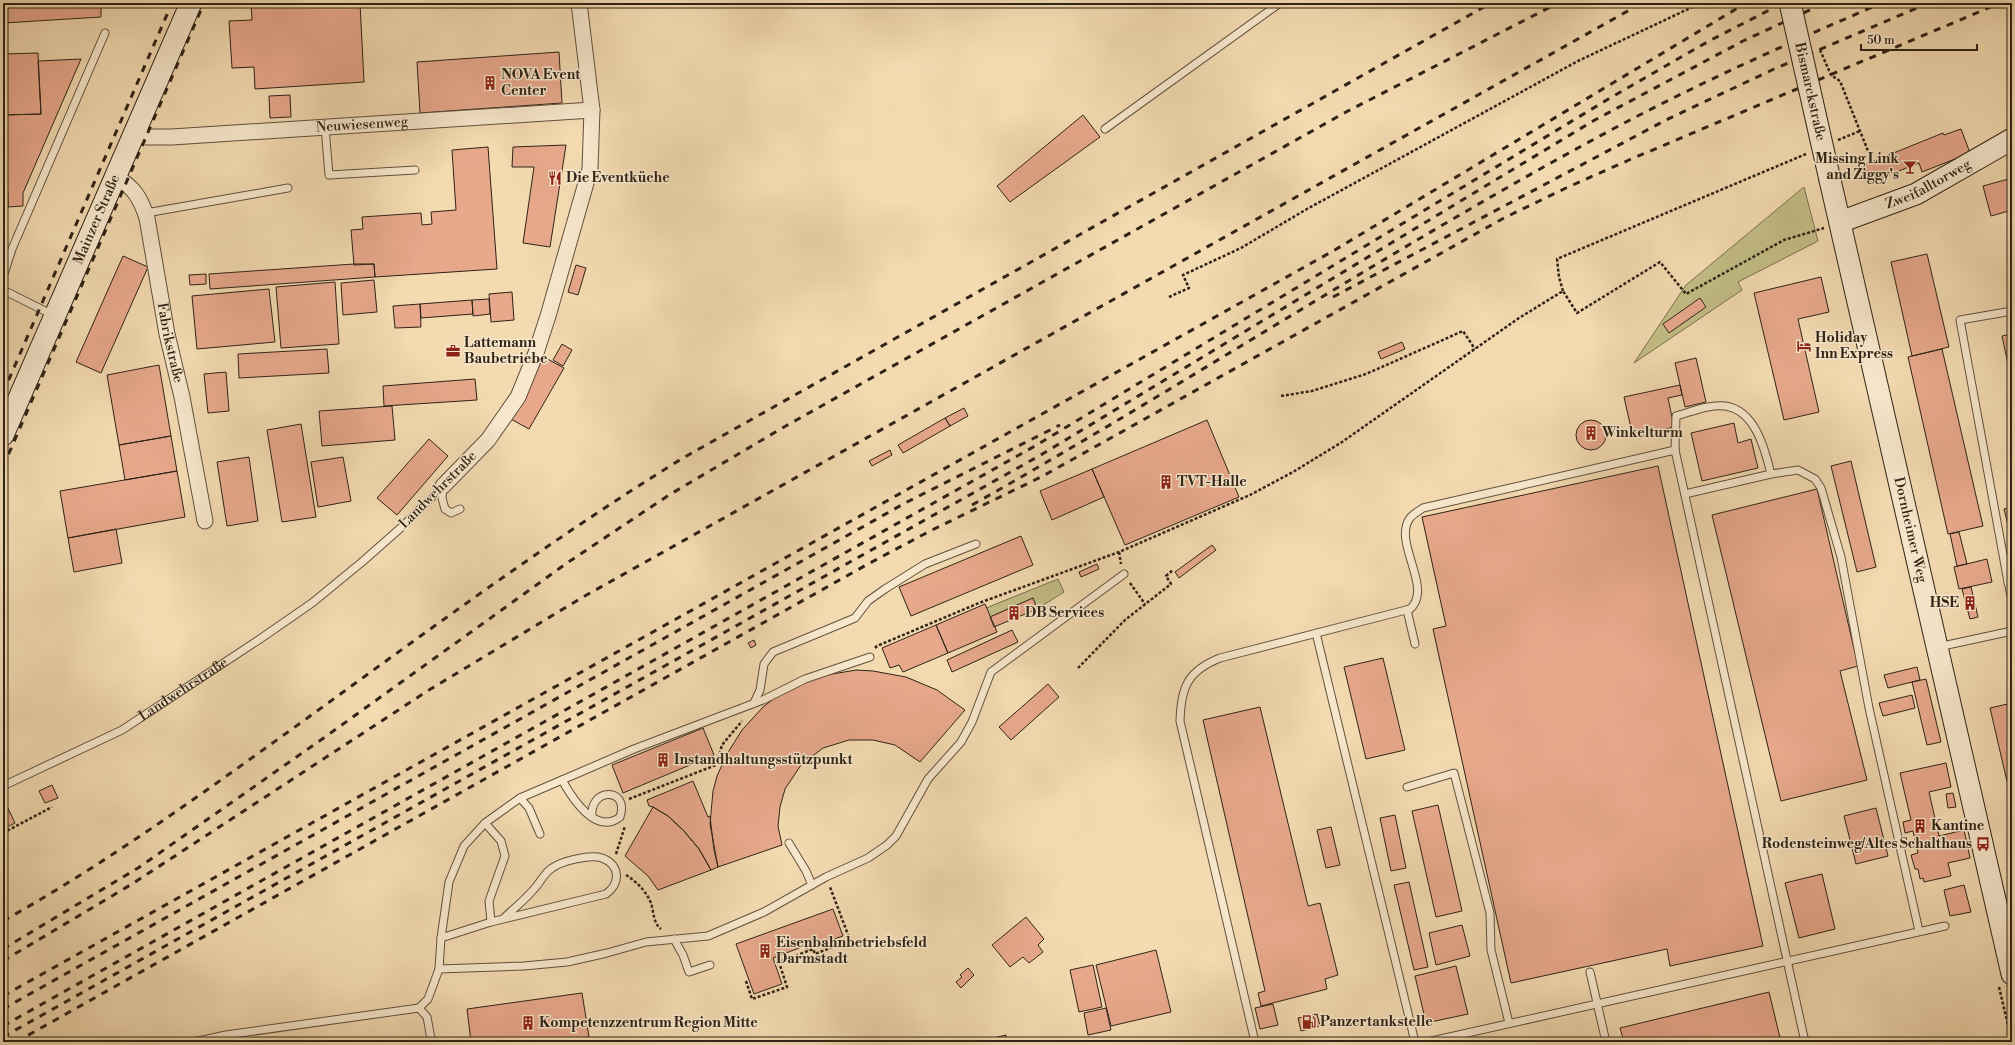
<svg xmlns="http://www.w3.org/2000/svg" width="2015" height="1045" font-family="'Libre Bodoni',serif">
	<rect width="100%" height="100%" fill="#f3dab1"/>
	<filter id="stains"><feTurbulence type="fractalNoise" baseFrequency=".005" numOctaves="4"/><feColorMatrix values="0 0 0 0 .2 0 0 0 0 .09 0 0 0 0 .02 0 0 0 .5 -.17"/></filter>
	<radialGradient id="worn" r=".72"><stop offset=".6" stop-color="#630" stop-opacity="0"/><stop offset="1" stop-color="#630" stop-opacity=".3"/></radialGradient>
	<path fill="#c3bd86" stroke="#79704e" d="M1804,187L1818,241L1738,282L1742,290L1634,363L1686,285Z
		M1058,579L1064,592L1037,609L1033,598L990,617L986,608Z"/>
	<path fill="#e7a88c" stroke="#2f2316" d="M3,3H101V17L3,23Z
		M251,3H360L364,82L255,89L254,67L232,68L229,21L252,20Z
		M1712,3H1719L1720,5L1714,7Z
		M559,52L562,103L420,113L417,62Z
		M38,53L41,114L3,115V54Z
		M81,59L23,193V206L8,207V193L3,194V115L41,114L38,61Z
		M290,95L291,117L270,118L269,96Z
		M1083,115L1100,137L1010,202L997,186Z
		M1961,129L1970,153L1922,172L1919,163L1871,182L1864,165L1943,133L1944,135Z
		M566,145L550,247L523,243L534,167H512L513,147Z
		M488,147L497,269L375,277L374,264L354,265L351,230L363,229L362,217L421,213L422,225L432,224L431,212L456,210L452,150Z
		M2012,178V210L1991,216L1983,186Z
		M1927,254L1949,347L1912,356L1891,262Z
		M123,256L148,267L101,373L76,362Z
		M354,264H374L375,277L210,289L209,274Z
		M576,265L586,268L578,295L568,292Z
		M206,274V284L190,285L189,275Z
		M1821,277L1829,312L1798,319L1819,412L1784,420L1754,293Z
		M374,280L377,312L343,315L341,283Z
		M335,282L339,344L281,348L276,287Z
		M269,289L275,342L197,349L192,296Z
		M512,292L514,320L491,322L489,294Z
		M1700,298L1706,307L1669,333L1663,324Z
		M489,299L490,314L473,316L472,300Z
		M472,300L473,314L421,318L420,304Z
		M420,304L421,327L395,328L393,306Z
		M2012,334V383L2002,336Z
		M1402,342L1405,349L1381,359L1378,352Z
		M562,344L572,350L563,366L553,360Z
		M327,349L329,373L239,378L238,354Z
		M1942,349L1983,526L1948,534L1908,357Z
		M544,357L564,368L529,429L509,418Z
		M1696,358L1706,402L1685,407L1675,363Z
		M159,365L171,436L119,445L107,375Z
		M226,372L229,411L208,413L204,374Z
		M475,379L477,400L384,406L383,386Z
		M1680,385L1682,395L1668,398L1674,427L1633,437L1624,397Z
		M392,406L395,440L322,446L319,411Z
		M964,408L968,416L950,426L945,418Z
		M945,418L950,426L903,453L898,445Z
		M1207,420L1239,497L1125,545L1092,469Z
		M1576 435a15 15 0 1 1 30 0a15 15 0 1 1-30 0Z
		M1734,423L1738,443L1751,439L1758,468L1702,481L1691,433Z
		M301,424L316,517L282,522L267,430Z
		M171,436L177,471L125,480L119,445Z
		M429,439L448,456L397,515L377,498Z
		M890,450L892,455L872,466L869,461Z
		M249,457L258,521L227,526L217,462Z
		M343,457L351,501L318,507L311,462Z
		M1851,461L1876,567L1857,572L1831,466Z
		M1658,466L1763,946L1670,966L1667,949L1511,983L1433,629L1446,626L1422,517Z
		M1092,469L1104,497L1052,520L1040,491Z
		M177,471L185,517L68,538L60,491Z
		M1817,489L1858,666L1840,671L1867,780L1781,801L1712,515Z
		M2012,507V541L2004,509Z
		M116,529L122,563L74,572L68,538Z
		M1959,532L1967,564L1957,566L1950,534Z
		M1021,536L1033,565L911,616L899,587Z
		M1212,545L1216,550L1179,578L1175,572Z
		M1987,559L1992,582L1959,589L1954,567Z
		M1097,564L1099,569L1081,577L1079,572Z
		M1971,587L1978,617L1970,619L1962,589Z
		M1033,598L1037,609L994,627L990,617Z
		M985,604L997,632L948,653L936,625Z
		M936,625L948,653L903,672L899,665L890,668L882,648Z
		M1012,630L1018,642L952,672L947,660Z
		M754,640L756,645L751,648L748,643Z
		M1383,658L1405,750L1366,759L1344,667Z
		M1917,667L1920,680L1888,688L1884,675Z
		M856,670L873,671L906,677L937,690L965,710L920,762L895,745L873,740H849L823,748L801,765L785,789L780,807L778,826L782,845L718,867L710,824L713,791L717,776L727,754L742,730L763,707L776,697L806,682L821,676Z
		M1926,679L1941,742L1927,745L1912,682Z
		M1048,684L1059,697L1011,740L999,727Z
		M1912,695L1915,708L1883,716L1879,703Z
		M2012,703V803L1990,708Z
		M1260,707L1308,906L1320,903L1338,975L1325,979L1327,989L1261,1006L1258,993L1265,991L1203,720Z
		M703,728L714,755L623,793L612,765Z
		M1946,763L1951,787L1929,792L1939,836L1964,830L1970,858L1948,863L1951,876L1924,882L1923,878L1920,879L1918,869H1915L1911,855L1918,853L1913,831L1905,833L1903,822L1911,820L1900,773Z
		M693,781L708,817L710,816L714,850L718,867L711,870L699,849L684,831L668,816L653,807L649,806L647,800Z
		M52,785L58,798L45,803L39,791Z
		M1953,793L1956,807L1948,808L1946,794Z
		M6,804L15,823L3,829V806Z
		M1438,805L1462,911L1436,917L1412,811Z
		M653,807L668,816L684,831L699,849L711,870L658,890L648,876L625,856Z
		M1876,808L1888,856L1856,864L1844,816Z
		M1395,815L1406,868L1391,871L1380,818Z
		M1331,827L1340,865L1326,868L1317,830Z
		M1822,874L1835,929L1799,938L1785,883Z
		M1409,882L1428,967L1414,970L1394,885Z
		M1964,885L1971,912L1950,916L1944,890Z
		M833,909L843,936L816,945L815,942L773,958L782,984L754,994L736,944Z
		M1026,917L1044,939L1038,945L1043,952L1029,963L1023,957L1010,967L992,945Z
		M1462,925L1470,956L1436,965L1429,933Z
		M1156,950L1171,1012L1111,1026L1096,965Z
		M1093,965L1102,1007L1079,1012L1070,970Z
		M1456,966L1468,1014L1426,1023L1415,976Z
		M968,968L974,975L961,988L956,982L962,977L960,975Z
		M1769,992L1781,1042H1624L1620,1028Z
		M582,993L589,1037L553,1042H471L467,1009Z
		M1273,1004L1278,1025L1260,1029L1255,1008Z
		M1106,1008L1111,1030L1088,1035L1084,1013Z
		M1317,1014L1320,1026L1301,1031L1298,1018Z
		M1006,1035L1007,1042H986L985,1040Z"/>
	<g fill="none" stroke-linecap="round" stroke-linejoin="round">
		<defs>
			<g id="lane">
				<path d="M325,127L329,175L415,170"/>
				<path d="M1105,129L1280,3"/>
				<path d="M146,213L288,188"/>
				<path d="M3,277L12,249L105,33"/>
				<path d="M3,290L53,315"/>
				<path d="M1675,450L1676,416C1691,412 1709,404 1725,406C1755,410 1765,449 1771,474"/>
				<path d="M443,486L442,498L445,509L451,513L460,509"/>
				<path d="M1685,494L1771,474L1798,470L1815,479L1821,488L1841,557L1869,708L1919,931"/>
				<path d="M2008,582L1960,320L2012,311"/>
				<path d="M2012,582H2008L2012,600"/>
				<path d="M1407,610L1415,644"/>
				<path d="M1316,633L1415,1042"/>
				<path d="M1938,647L2012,631"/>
				<path d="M754,703L760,690L764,664L773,652L855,618L868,601L885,589L925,564L976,544"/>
				<path d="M562,780C572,798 596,836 620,817C630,787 589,787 592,817"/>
				<path id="s1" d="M3,786L122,730L260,639L312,603L362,562L404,525L443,486"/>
				<path d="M1407,787L1454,773L1490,913L1491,950L1509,1023"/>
				<path d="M520,798L529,808L540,834"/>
				<path d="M485,823L501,841L505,856L489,901L491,922"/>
				<path d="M789,843L806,871L812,885"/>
				<path d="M441,938L491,922L606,894C621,883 620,865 602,858C590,854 562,861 552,868C544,873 540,883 534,889C525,900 513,909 503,919"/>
				<path d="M674,939L683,955L689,972L710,965"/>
				<path d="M439,969L524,966L567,962L607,953L646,942L708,936L764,912L826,877L868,858L887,845L896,836L928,779L961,742L972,722L991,672L1124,574"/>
				<path d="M1590,972L1606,1042"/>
				<path d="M419,1008L427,1017L431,1039"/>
				<path d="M194,1042L226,1035L419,1008L428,999L439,969L441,938L449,882L464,846L485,823L520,798L562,780L634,749L763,700L805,679L870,657"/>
				<path d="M1255,1042L1180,721C1181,688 1187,671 1220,658L1410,609C1434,588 1392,542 1410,518C1413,514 1419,511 1423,508L1675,450L1805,1042"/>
				<path d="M1427,1042L1945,926"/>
			</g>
			<g id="street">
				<path id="s2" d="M133,133L146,137H172L592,110"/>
				<path id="s3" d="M114,176C134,187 140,197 147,218L167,334L182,397L205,521"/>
				<path d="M443,486L488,440L518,397L536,353L548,316L590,169L592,110L579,3"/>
			</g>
			<g id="secondary">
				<path id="s4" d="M1830,180L2012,974"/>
				<path id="s5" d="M1840,222L1916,194L2012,139"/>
				<path id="s6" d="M3,435L191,3"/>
			</g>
		</defs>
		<use href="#lane" stroke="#60513d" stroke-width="9"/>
		<use href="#street" stroke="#60513d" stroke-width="17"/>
		<use href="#secondary" stroke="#2f2316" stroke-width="23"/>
		<path stroke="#2f2316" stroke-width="2.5" stroke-dasharray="3 2" stroke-linecap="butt" d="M1820,50L1831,75L1840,81L1868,151
			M1838,140L1860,131
			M1563,291L1559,277L1557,259L1806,154
			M1169,297L1189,288L1183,275L1241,248L1307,209L1578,61L1701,3
			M1281,396L1312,391L1366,374L1463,331L1475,349
			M3,459L6,452
			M1119,552L1121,564
			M1130,583L1145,604
			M875,648L877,646L979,603L1119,552L1250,495L1293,472L1342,442L1519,318L1563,291L1577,313L1660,262L1686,294L1784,240L1824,228
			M1078,668L1125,620L1171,584L1166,576L1173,570
			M629,799L716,765L722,745L742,721
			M3,833L52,807
			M616,854L625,826
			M626,875C637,882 646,891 651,903C654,912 653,923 661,929
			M806,946L808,951
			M777,956L779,962
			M746,981L752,999L787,987L779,962L813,949L815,954L850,940L830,887
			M1999,987L2012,1042"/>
		<use href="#lane" stroke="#f7e7cc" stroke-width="7"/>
		<use href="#street" stroke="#f7e7cc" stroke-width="15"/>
		<use href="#secondary" stroke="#f7e7cc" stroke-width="21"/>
		<path stroke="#2f2316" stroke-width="3" stroke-dasharray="7 7" stroke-linecap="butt" d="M1333,297L1666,120L1774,69L1929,3
			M3,393L172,3
			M3,467L204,3
			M972,505C1183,386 1386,252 1598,137C1690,87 1786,44 1882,3
			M3,921C107,863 203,793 299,724C425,633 550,540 683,458L1491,3
			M3,949L138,868L325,737L567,563L669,495L784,427L1346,112L1558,3
			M3,961L132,884L429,690L583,597L1642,3
			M3,996L1333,251L1746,3
			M3,1009L907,502L1060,425
			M3,1026L1035,446L1610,98L1709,41L1783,3
			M3,1037L1039,456L1593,121L1743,41L1825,3
			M16,1042L868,564L930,531L1041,477L1504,218L1566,188L1629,160L2000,3"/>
		<defs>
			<g id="secondary-bridge">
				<path id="s7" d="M1790,3L1830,180"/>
			</g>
		</defs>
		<use href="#secondary-bridge" stroke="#2f2316" stroke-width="23" stroke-linecap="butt"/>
		<use href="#secondary-bridge" stroke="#f7e7cc" stroke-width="21"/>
	</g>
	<defs>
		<symbol id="building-bare" viewBox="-9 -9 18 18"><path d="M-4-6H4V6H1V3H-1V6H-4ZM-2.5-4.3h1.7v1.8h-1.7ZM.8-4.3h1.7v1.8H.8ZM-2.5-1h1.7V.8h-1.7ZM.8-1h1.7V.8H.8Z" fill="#8f2418" stroke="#f7e7cc" stroke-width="2.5" paint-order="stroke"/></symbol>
		<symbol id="bar-bare" viewBox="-9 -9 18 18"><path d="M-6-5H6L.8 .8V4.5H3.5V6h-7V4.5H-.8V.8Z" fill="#8f2418" stroke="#f7e7cc" stroke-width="2.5" paint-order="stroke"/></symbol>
		<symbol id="restaurant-bare" viewBox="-9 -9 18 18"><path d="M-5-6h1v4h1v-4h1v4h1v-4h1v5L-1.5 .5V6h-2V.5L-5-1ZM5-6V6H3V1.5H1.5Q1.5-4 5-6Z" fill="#8f2418" stroke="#f7e7cc" stroke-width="2.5" paint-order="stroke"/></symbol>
		<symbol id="hotel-bare" viewBox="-9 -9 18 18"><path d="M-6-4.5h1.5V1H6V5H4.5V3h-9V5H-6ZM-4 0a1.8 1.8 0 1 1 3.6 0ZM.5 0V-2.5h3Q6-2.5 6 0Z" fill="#8f2418" stroke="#f7e7cc" stroke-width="2.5" paint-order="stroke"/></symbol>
		<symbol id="office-bare" viewBox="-9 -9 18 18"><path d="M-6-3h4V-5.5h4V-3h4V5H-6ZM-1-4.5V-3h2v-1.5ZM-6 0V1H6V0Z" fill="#8f2418" stroke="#f7e7cc" stroke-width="2.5" paint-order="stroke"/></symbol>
		<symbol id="bus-bare" viewBox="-9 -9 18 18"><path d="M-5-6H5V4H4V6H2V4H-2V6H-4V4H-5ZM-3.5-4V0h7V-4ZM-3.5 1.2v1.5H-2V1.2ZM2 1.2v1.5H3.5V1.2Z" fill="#8f2418" stroke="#f7e7cc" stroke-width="2.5" paint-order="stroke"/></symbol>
		<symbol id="fuel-bare" viewBox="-9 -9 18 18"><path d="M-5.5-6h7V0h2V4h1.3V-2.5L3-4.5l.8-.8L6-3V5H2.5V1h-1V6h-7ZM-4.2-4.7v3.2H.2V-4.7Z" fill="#8f2418" stroke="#f7e7cc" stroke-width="2.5" paint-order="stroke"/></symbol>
	</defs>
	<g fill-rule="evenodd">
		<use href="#building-bare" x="480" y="73" width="20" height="20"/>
		<use href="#bar-bare" x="1900" y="157" width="20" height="20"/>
		<use href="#restaurant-bare" x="545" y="168" width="20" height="20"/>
		<use href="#hotel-bare" x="1794" y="336" width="20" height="20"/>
		<use href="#office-bare" x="443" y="341" width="20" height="20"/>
		<use href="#building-bare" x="1581" y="423" width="20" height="20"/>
		<use href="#building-bare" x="1156" y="472" width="20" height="20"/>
		<use href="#building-bare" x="1960" y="593" width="20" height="20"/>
		<use href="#building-bare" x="1004" y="603" width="20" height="20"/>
		<use href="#building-bare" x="653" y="750" width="20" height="20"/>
		<use href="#building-bare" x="1910" y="816" width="20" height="20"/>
		<use href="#bus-bare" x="1973" y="834" width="20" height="20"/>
		<use href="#building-bare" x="755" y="941" width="20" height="20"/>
		<use href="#fuel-bare" x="1299" y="1012" width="20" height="20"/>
		<use href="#building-bare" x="518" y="1013" width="20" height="20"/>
	</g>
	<g text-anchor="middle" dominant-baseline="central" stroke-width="3" stroke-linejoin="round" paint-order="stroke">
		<g font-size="14" font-weight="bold" fill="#2f2316" stroke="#f7e7cc" text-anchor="start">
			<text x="501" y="75">NOVA Event<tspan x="501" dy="16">Center</tspan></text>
			<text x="1899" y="159" text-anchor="end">Missing Link<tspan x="1899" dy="16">and Ziggy's</tspan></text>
			<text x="566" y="178">Die Eventküche</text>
			<text x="1815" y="338">Holiday<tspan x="1815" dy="16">Inn Express</tspan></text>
			<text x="464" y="343">Lattemann<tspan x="464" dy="16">Baubetriebe</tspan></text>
			<text x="1602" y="433">Winkelturm</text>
			<text x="1177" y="482">TVT-Halle</text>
			<text x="1959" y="603" text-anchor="end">HSE</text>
			<text x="1025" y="613">DB Services</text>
			<text x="674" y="760">Instandhaltungsstützpunkt</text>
			<text x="1931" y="826">Kantine</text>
			<text x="1972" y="844" text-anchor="end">Rodensteinweg/Altes Schalthaus</text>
			<text x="776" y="943">Eisenbahnbetriebsfeld<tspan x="776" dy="16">Darmstadt</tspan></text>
			<text x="1320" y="1022">Panzertankstelle</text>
			<text x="539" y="1023">Kompetenzzentrum Region Mitte</text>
		</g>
		<g font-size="14" fill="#2f2316" stroke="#f7e7cc">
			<text stroke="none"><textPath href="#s7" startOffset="91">Bismarckstraße</textPath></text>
			<text stroke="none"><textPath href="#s2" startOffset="230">Neuwiesenweg</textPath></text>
			<text stroke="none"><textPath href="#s5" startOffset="96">Zweifalltorweg</textPath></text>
			<text stroke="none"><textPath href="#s6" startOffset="235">Mainzer Straße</textPath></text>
			<text stroke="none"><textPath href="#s3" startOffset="182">Fabrikstraße</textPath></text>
			<text transform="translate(438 490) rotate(-45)">Landwehrstraße</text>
			<text stroke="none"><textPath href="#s4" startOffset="359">Dornheimer Weg</textPath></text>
			<text stroke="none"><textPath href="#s1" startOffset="205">Landwehrstraße</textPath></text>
		</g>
	</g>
	<rect width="2015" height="1045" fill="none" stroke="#f3dab1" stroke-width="16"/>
	<rect x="4" y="4" width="2007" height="1037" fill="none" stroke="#2f2316" stroke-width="2"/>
	<rect x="8" y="8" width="1999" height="1029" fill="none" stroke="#2f2316"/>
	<path d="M1861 44v6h116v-6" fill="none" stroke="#2f2316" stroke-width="2"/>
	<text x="1867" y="44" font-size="12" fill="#2f2316" stroke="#f7e7cc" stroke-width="3" paint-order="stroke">50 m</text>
	<rect width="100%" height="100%" filter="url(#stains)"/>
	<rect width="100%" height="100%" fill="url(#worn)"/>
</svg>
